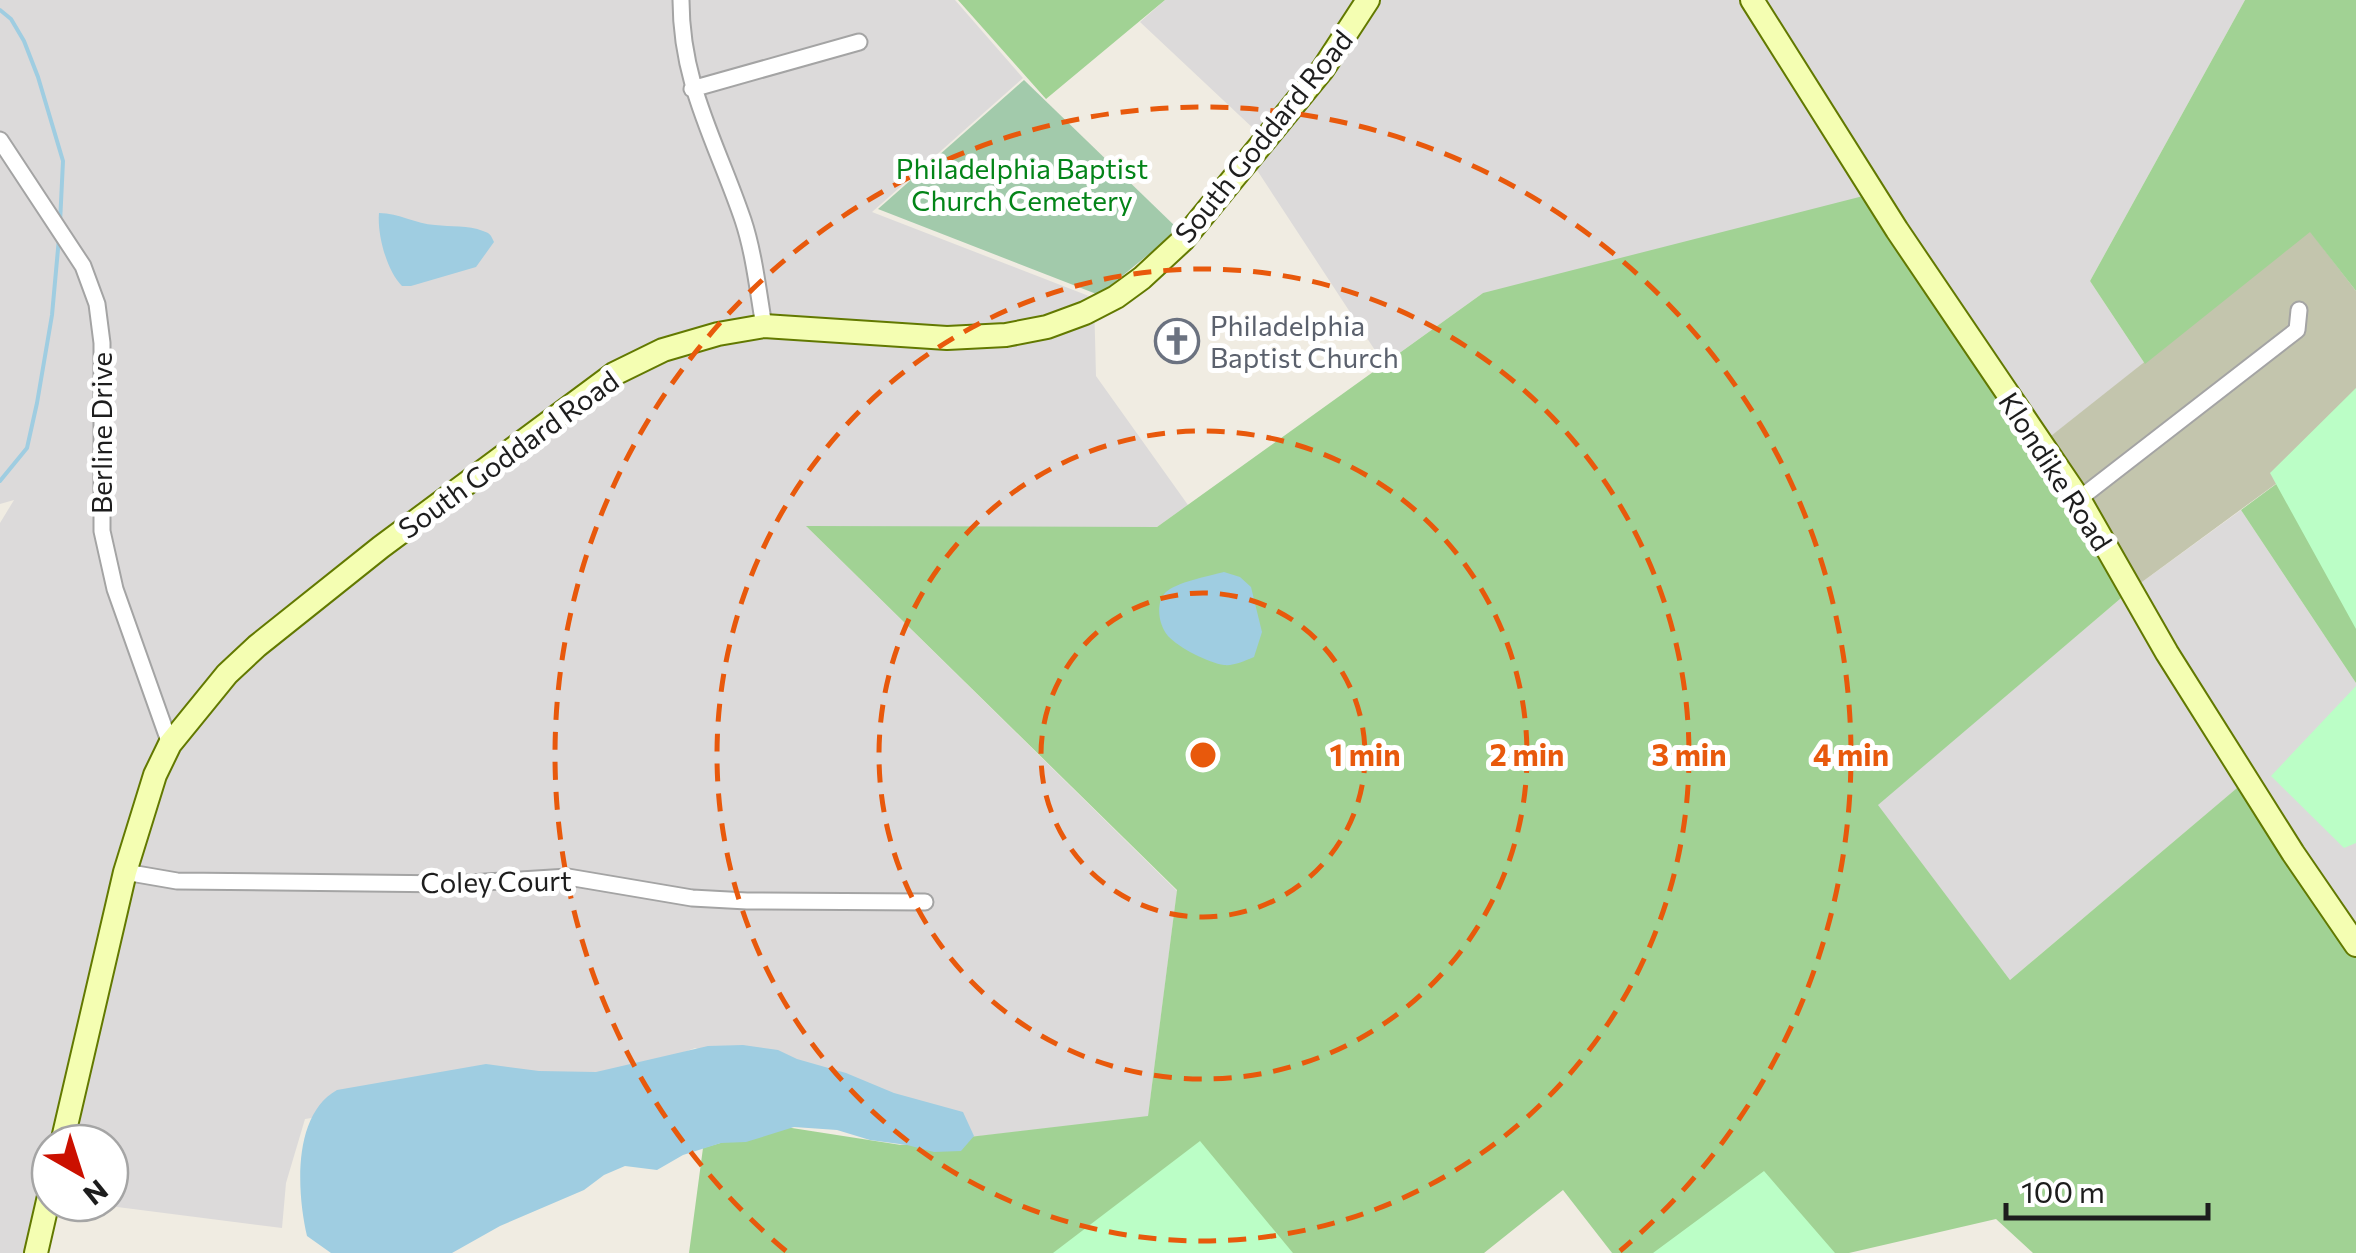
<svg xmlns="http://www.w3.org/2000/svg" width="2356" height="1253" font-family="Commissioner,sans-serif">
	<rect width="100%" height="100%" fill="#f0ece2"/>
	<path fill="#dcdada" d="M0,0H955L1023,78L872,212L1094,298L1096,376L1188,505L1157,527H807L1177,891L1148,1117L901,1145L807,1065L747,1064L695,1048L650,1065L305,1119L286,1183L282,1228L86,1203H110V1143H50V1198L30,1253H0V523L14,500L0,504Z
		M1165,0H2245L2090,281L2145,364L2037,447L1483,293L1384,364L1253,164L1255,130L1140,22Z
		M2241,510L2356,683V936L2236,789L2010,980L1877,805L2127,593Z"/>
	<path fill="#c3c5ad" d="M2310,231L2356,291V425L2127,593L2037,447Z"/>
	<path fill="#a1d294" d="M958,0H1165L1046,99Z
		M2245,0H2356V291L2310,232L2145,364L2090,281Z
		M1871,194L2127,593L1878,805L2010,980L2237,788L2356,936V1253H2033L1996,1219L1849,1253H1612L1563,1190L1484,1253H689L703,1148L779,1126L901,1145L1148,1116L1177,890L806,526L1157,527L1483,293Z
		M2356,425V683L2241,510Z"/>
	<path fill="#a2caab" d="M1024,80L1177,228L1155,249L1099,295L878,209Z"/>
	<path fill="#bbfec6" d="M2356,388V629L2270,473Z
		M2356,686V843L2344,848L2271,776Z
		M1200,1141L1293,1253H1053Z
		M1764,1171L1835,1253H1653Z"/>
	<path fill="#9fcde1" d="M379,213C399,213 416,224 435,225C451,227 468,225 483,231C491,234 490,234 494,242L476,267L411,286H402C387,271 377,235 379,213Z
		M1224,572L1240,577L1251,587L1262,632L1254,657C1244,661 1234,666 1224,665C1209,663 1179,648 1168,636C1159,626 1155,604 1165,593C1176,582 1209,576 1224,572Z
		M743,1045L778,1050L797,1059L846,1073L894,1093L963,1112L974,1136L961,1151L934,1152L907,1145L870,1140L837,1130L794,1127L746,1142L721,1143L683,1155L657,1170L625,1166L604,1175L584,1190L500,1226L452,1253H331L307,1236C297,1193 292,1115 337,1090L486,1064L539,1071L596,1072L708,1046Z"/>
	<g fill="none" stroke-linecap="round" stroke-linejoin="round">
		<path stroke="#9fcde1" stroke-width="4" d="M0,10L11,19L24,41L38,77L63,161L60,223
			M0,481L27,448L37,403L52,315L59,238"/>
		<defs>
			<path id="street" d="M681,0C681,85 717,143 743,220C754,253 758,291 764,326
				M692,89L859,42
				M0,140L83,266L97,304L102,343V531L115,589L170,744
				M2079,499L2297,330L2299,310
				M125,872L177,881L453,884L568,877L692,898L747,901L925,902"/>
			<path id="secondary" d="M1752,0L1897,230L2079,499L2167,653L2293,853L2356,945
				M62,1143L125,872L155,775L170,744L227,674L257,646L381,547L614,374L663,350L718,334L764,326L947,338L1006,335L1047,327L1085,313L1116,297L1142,278L1183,240L1323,69L1368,0
				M36,1253L50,1192"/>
		</defs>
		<use href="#street" stroke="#a4a4a4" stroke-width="19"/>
		<use href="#secondary" stroke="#627900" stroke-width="26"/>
		<use href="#street" stroke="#fff" stroke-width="15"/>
		<use href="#secondary" stroke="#f4feb2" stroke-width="22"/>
	</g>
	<g fill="none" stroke="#e8590c" stroke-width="5" stroke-dasharray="18 12">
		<circle cx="1203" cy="755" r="162"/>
		<circle cx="1203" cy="755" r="324"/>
		<circle cx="1203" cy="755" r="486"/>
		<path d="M786 1251A648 648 0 1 1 1620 1251"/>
	</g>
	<defs>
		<symbol id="church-ring" viewBox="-11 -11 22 22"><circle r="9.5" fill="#fff" stroke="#6b7280" stroke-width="1.5"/><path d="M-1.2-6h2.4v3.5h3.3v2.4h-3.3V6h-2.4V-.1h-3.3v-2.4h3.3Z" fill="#6b7280"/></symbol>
	</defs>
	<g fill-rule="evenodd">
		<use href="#church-ring" x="1152" y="316" width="50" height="50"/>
	</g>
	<g text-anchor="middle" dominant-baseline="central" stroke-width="10" stroke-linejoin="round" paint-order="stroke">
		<g font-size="28" fill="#1d1d1d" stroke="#fff">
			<text transform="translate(1263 136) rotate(-51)">South Goddard Road</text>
			<text transform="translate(101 433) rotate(-90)">Berline Drive</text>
			<text transform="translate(508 454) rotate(-36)">South Goddard Road</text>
			<text transform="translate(2056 471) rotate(57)">Klondike Road</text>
			<text transform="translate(496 881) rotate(-1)">Coley Court</text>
		</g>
		<g font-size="28" fill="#038418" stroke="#fff">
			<text x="1022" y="168">Philadelphia Baptist<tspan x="1022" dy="32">Church Cemetery</tspan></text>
		</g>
		<g font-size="28" fill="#5b616d" stroke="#fff" text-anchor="start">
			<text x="1210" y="325">Philadelphia<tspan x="1210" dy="32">Baptist Church</tspan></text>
		</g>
	</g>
	<circle cx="1203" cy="755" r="15" fill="#e8590c" stroke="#fff" stroke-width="5"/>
	<g font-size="30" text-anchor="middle" font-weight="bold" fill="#e8590c" stroke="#fff" stroke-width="10" stroke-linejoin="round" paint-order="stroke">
		<text x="1365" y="766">1 min</text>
		<text x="1527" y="766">2 min</text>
		<text x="1689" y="766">3 min</text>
		<text x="1851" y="766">4 min</text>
	</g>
	<g transform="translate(80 1173) rotate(141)"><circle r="48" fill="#ffffff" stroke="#a5a5a5" stroke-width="2.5"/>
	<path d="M0-8L18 38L0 25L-18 38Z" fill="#cb1000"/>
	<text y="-15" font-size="28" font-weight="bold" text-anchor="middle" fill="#1d1d1d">N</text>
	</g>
	<path d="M2006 1203v15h202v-15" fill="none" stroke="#1d1d1d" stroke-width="5"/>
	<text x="2021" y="1203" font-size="30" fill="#1d1d1d" stroke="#ffffff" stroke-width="8" paint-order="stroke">100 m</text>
</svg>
